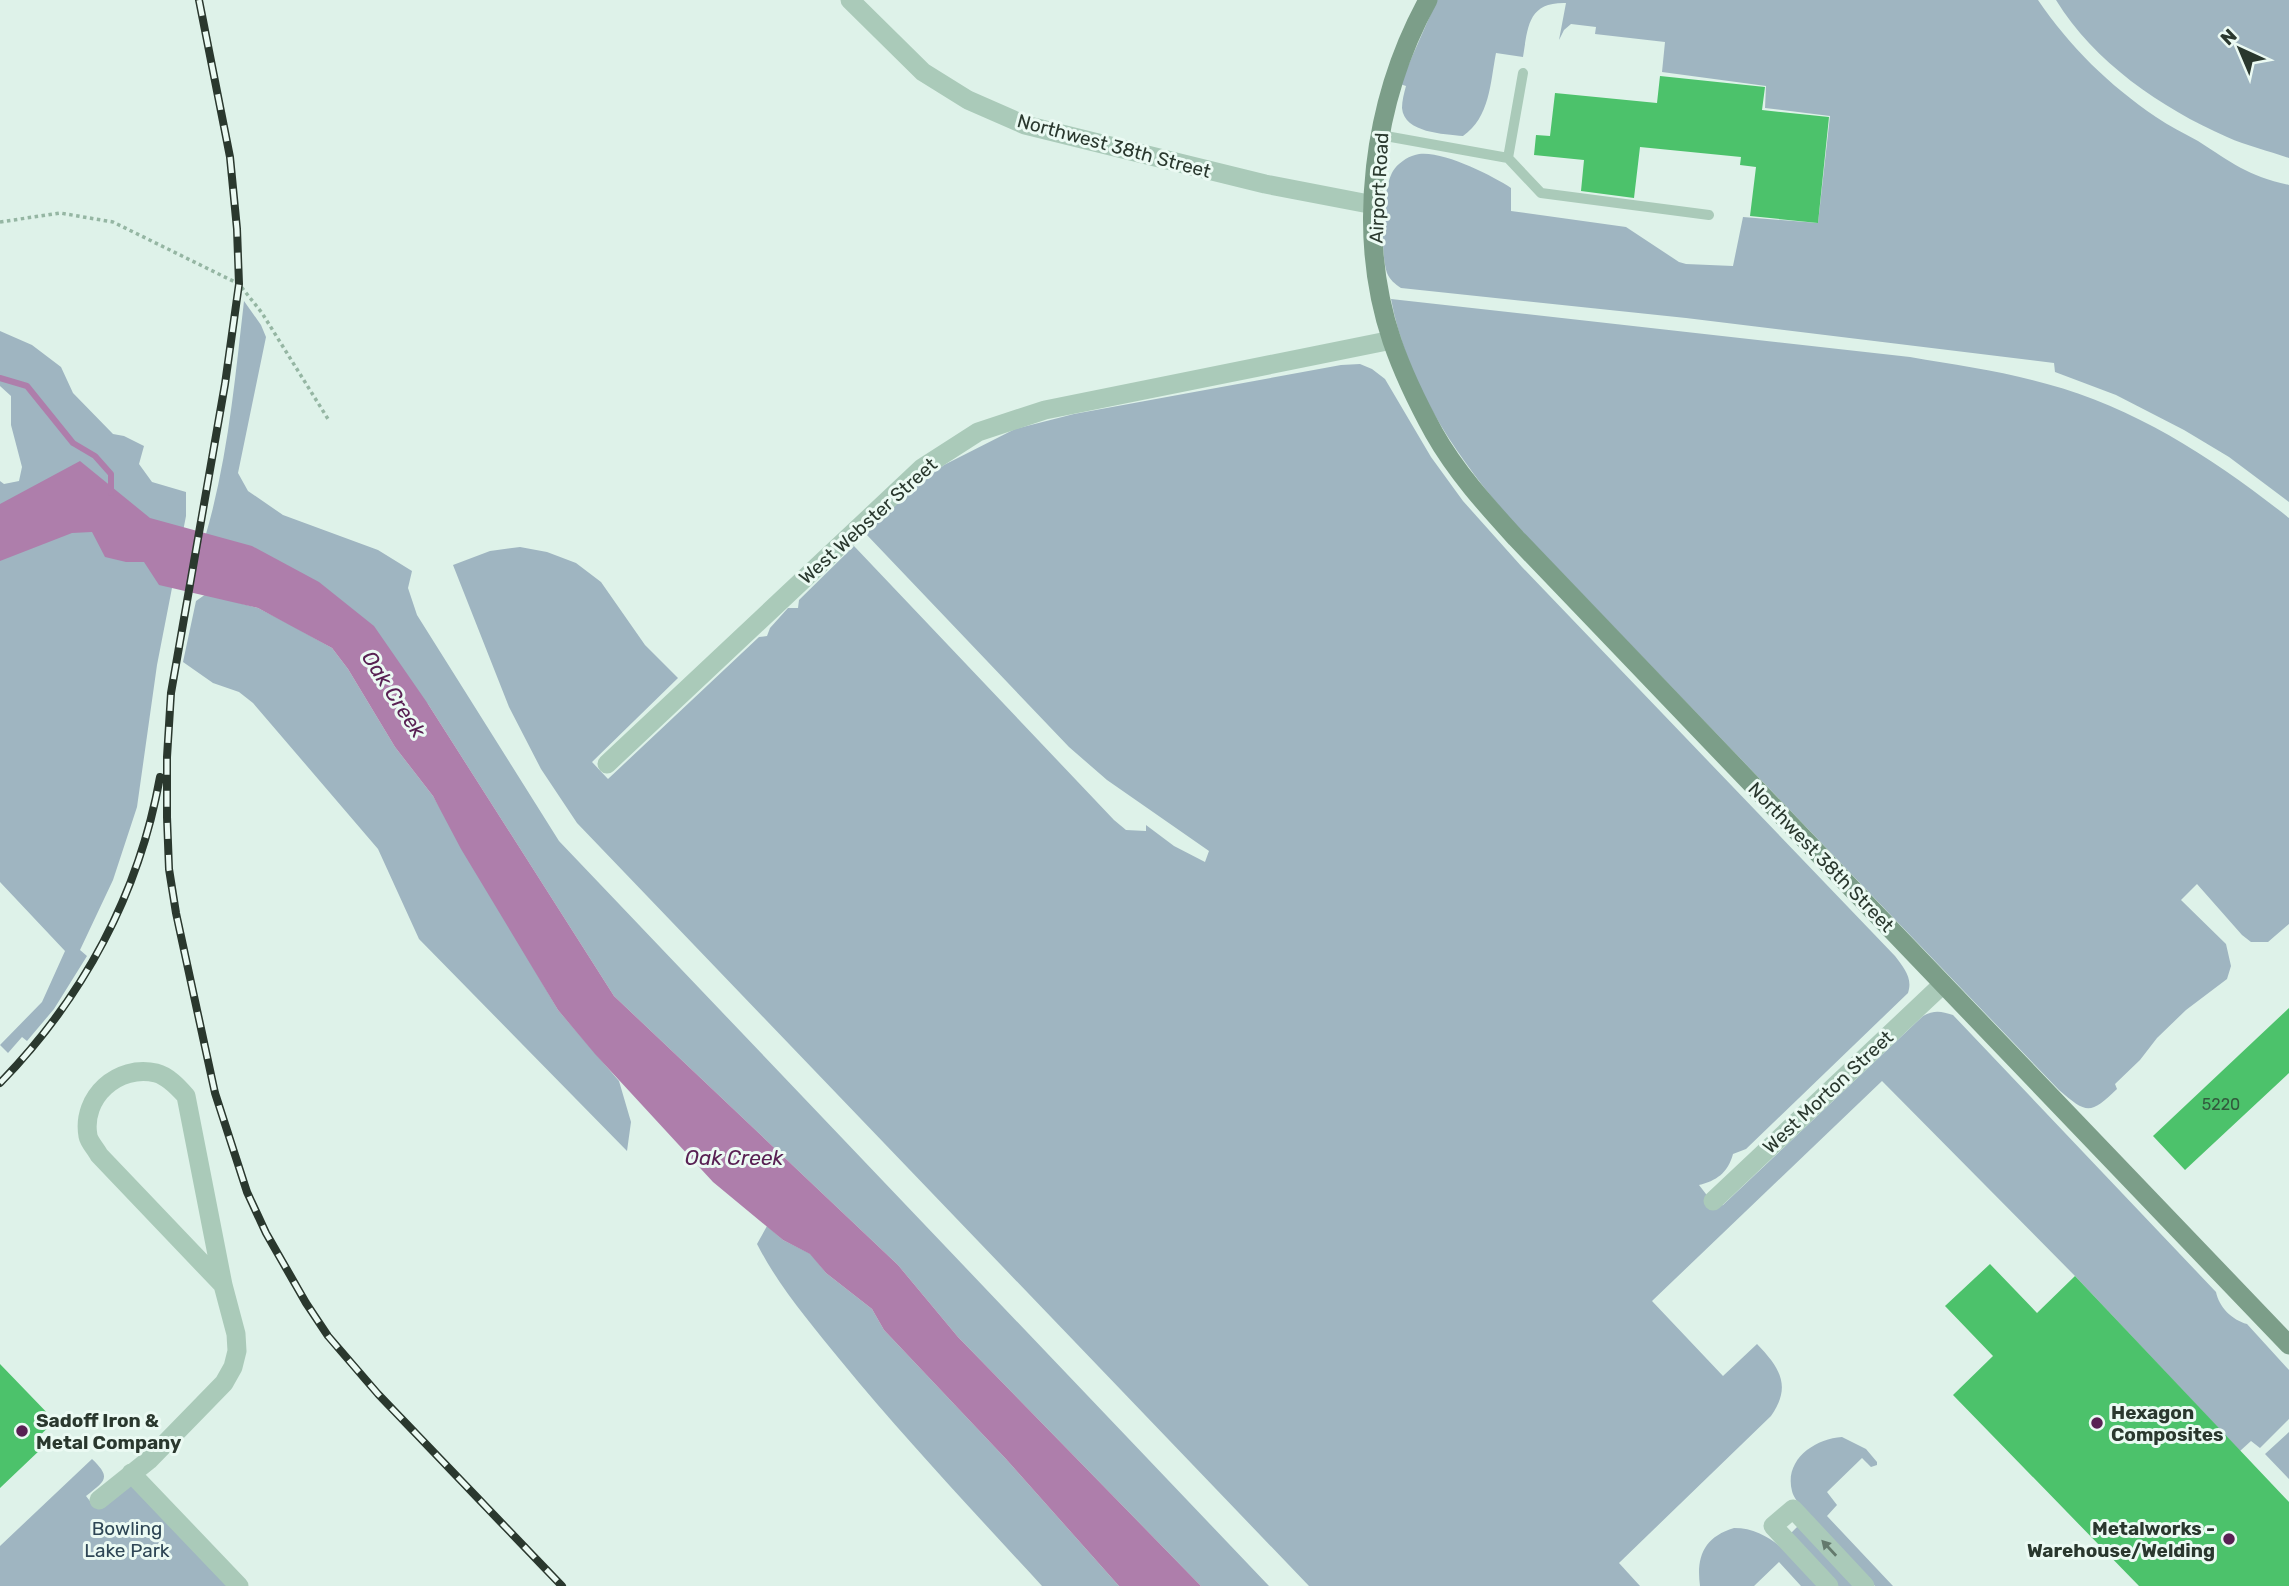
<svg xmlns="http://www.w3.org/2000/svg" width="2289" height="1586" font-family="Rubik,sans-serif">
	<rect width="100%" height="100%" fill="#def2e9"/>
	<path fill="#9fb5c1" d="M1437,0H2038C2070,47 2109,85 2156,117C2169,126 2184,133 2198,141C2232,163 2248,176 2289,185V502L2229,457L2184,430L2116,395L2055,372L2054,363L1686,318L1401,288C1395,284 1390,280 1387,273C1380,253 1382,189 1393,171C1397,164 1407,157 1415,155C1438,148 1491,175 1511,188V211L1626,227L1679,262L1686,264L1733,266L1743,217L1818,223L1830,116L1765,108L1766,86L1662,72L1665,42L1595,34L1596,27L1571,24L1564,30L1559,40L1566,3C1528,2 1528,26 1523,57L1496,53C1490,84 1490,117 1463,136C1444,134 1404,133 1402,108C1402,101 1404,93 1406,86L1400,84Z
		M2056,0H2289V158C2269,151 2247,146 2227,137C2161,108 2094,62 2056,0Z
		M1391,299L1910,357C1956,365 2002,371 2047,384C2137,408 2217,461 2289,518V924L2268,942H2251L2242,935L2197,884L2181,900L2226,944L2231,966L2227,979L2186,1010L2157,1038L2140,1060L2115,1084L2117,1089C2090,1115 2087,1114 2059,1090L1512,521C1456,456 1407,385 1391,299Z
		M244,301L261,325L266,337L238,473L248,491L283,515L378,550L412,571L408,588L417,615L559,841L1269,1586H1201L958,1337L898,1265L614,996L428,704L206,534C228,458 235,379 244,301Z
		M0,331L32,345L61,367L73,393L113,434L124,436L144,446L139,464L152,482L186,492V516L157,665L137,807L113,880L80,950L87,956L54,1009L27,1041L22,1037L8,1053L0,1045L42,1002L65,951L0,882V481L4,484L19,481L22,467L11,425V396L0,386Z
		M1360,364L1372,369L1385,379L1431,457L1463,501L1522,567L1895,956C1904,968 1913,978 1908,993L1746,1149L1733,1154C1728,1173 1716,1181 1699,1185L1716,1207L1723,1205L1923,1016C1934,1010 1941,1011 1953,1015L2216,1292C2219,1307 2232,1320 2247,1324L2289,1370V1419L2260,1448L2251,1441L2240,1451L2075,1276L1882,1081L1652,1301L1723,1376L1757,1344C1780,1368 1792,1386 1771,1416L1619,1563L1640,1586H1309L577,823L541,769L509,707L453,565L490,551L520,547L547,552L576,563L601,582L645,645L678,678L592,762L608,779L759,637L767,636L770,628L788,608H798L799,600L854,546L1114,820L1126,830L1146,831V825L1174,846L1205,862L1209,851L1107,780L1069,747L866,534L909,492L944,465L1015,429L1074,414L1341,365Z
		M206,594L258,608L289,624L332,648L348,669L395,747L433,796L558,1010L619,1081L631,1122L627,1151L419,939L378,849L253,703L239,692L213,683L183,662L196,601Z
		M767,1226L783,1240L811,1254L826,1273L872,1309L884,1330L1006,1459L1119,1586H1042C974,1512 905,1439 841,1361C811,1324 779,1287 757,1244Z
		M2289,1432V1479L2265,1454Z
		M1842,1437L1866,1449L1877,1462V1465L1871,1467L1862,1458L1827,1492L1837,1505L1827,1516L1893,1586H1875L1800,1506C1798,1502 1793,1496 1792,1491C1784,1460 1814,1439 1842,1437Z
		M92,1459C112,1478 105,1481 86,1496L93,1505L131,1473L239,1586H0V1546Z
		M1799,1525L1857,1586H1837L1789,1535Z
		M1734,1528C1772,1528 1793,1560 1818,1586H1801L1779,1562L1754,1586H1700C1696,1557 1704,1537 1734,1528Z"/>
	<path fill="#ae7eab" d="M80,461L150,518L252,546L319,582L374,626L428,704L614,996L898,1265L958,1337L1201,1586H1119L1006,1459L884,1330L872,1309L826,1273L810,1254L783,1240L713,1182L595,1054L558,1010L461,849L433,796L395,747L348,669L332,648L258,608L159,585L144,562H126L105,557L92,532L72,533L0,561V504Z"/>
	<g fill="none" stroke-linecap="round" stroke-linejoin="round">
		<path stroke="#ae7eab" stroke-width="6" d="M0,378L27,386L73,443L95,456L111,474V493"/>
	</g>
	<path fill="#4cc26b" d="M1660,76L1765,87L1762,110L1829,117L1818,223L1750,216L1756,167L1740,165L1741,157L1640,147L1634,198L1581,191L1584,160L1534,155L1536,135L1550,136L1555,93L1657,103Z
		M2289,1008V1073L2185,1170L2153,1136Z
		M1990,1264L2037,1313L2075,1276L2289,1502V1586H2139L1953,1395L1993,1356L1945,1306Z
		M0,1364L55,1421L34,1441L41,1449L0,1488Z"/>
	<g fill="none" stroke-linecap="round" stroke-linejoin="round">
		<path stroke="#95b6a3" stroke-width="3.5" stroke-dasharray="3.5 3.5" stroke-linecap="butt" d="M0,222L60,213L113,222L239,284L262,313L328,419"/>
		<path stroke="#aacab9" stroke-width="10" d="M1380,135L1508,158L1541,193L1709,215
			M1508,158L1523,73"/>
		<path stroke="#aacab9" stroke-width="19" d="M850,0L923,72L968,100L1025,125L1265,184L1374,205
			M607,764L922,468L978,432L1045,410L1392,340
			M1713,1201L1943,984
			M131,1473L239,1586
			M99,1500L149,1460L224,1383L233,1367L237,1351L236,1334L223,1285L186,1096C178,1087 168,1076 156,1073C118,1064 81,1097 88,1136C89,1142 96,1149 99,1155L223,1285
			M1829,1586L1773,1526L1793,1509L1865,1586"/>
		<path stroke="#7c9e89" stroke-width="19" d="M1428,0C1373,100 1355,231 1392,341C1403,373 1418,404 1434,433C1456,472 1486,505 1516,538L2289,1345"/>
		<defs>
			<path id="rail" d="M199,0L230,157L237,229L239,284L225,384L171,693L167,757V817L169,869L176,913L215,1093L247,1192L266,1233L306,1303L328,1336L378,1394L562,1586
				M0,1083C83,998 139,894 160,777"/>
		</defs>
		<use href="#rail" stroke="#2a382e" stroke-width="8"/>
		<use href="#rail" stroke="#ebfaf3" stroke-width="5" stroke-dasharray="16" stroke-linecap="butt"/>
	</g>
	<defs><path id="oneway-solid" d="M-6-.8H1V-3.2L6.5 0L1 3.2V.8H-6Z" transform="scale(1.75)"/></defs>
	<use fill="#647a6d" href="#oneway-solid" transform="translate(1829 1548) rotate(-133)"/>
	<g fill="#582053" stroke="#ebfaf3" stroke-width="2.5">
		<circle cx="2097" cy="1423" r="7"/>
		<circle cx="22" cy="1431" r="7"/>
		<circle cx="2229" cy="1539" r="7"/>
	</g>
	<g text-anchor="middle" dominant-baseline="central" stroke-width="6" stroke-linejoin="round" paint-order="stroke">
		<g font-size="16" fill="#325a3d">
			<text x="2221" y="1104">5220</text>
		</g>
		<g font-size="19" fill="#2a382e" stroke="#ebfaf3">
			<text transform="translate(1114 146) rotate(15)">Northwest 38th Street</text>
			<text transform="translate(1379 188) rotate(-87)">Airport Road</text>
			<text transform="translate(868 521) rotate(-42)">West Webster Street</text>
			<text transform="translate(1821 857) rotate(46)">Northwest 38th Street</text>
			<text transform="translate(1828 1092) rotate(-43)">West Morton Street</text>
		</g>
		<g font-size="19" font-weight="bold" fill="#2a382e" stroke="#ebfaf3" text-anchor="start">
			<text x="2111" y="1412">Hexagon<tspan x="2111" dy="22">Composites</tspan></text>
			<text x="36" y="1420">Sadoff Iron &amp;<tspan x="36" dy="22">Metal Company</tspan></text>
			<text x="2215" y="1528" text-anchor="end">Metalworks -<tspan x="2215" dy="22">Warehouse/Welding</tspan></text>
		</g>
		<g font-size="19" fill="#2e4655" stroke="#ebfaf3">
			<text x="127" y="1528">Bowling<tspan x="127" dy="22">Lake Park</tspan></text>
		</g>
		<g font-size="21" font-style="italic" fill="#582053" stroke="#ebfaf3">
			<text transform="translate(394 694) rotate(57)">Oak Creek</text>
			<text x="734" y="1157">Oak Creek</text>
		</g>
	</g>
	<g transform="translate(2240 49) rotate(316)" stroke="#ebfaf3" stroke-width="5" paint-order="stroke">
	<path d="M0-5L12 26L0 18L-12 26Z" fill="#2a382e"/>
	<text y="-10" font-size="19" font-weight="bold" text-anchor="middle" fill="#2a382e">N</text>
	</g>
</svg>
